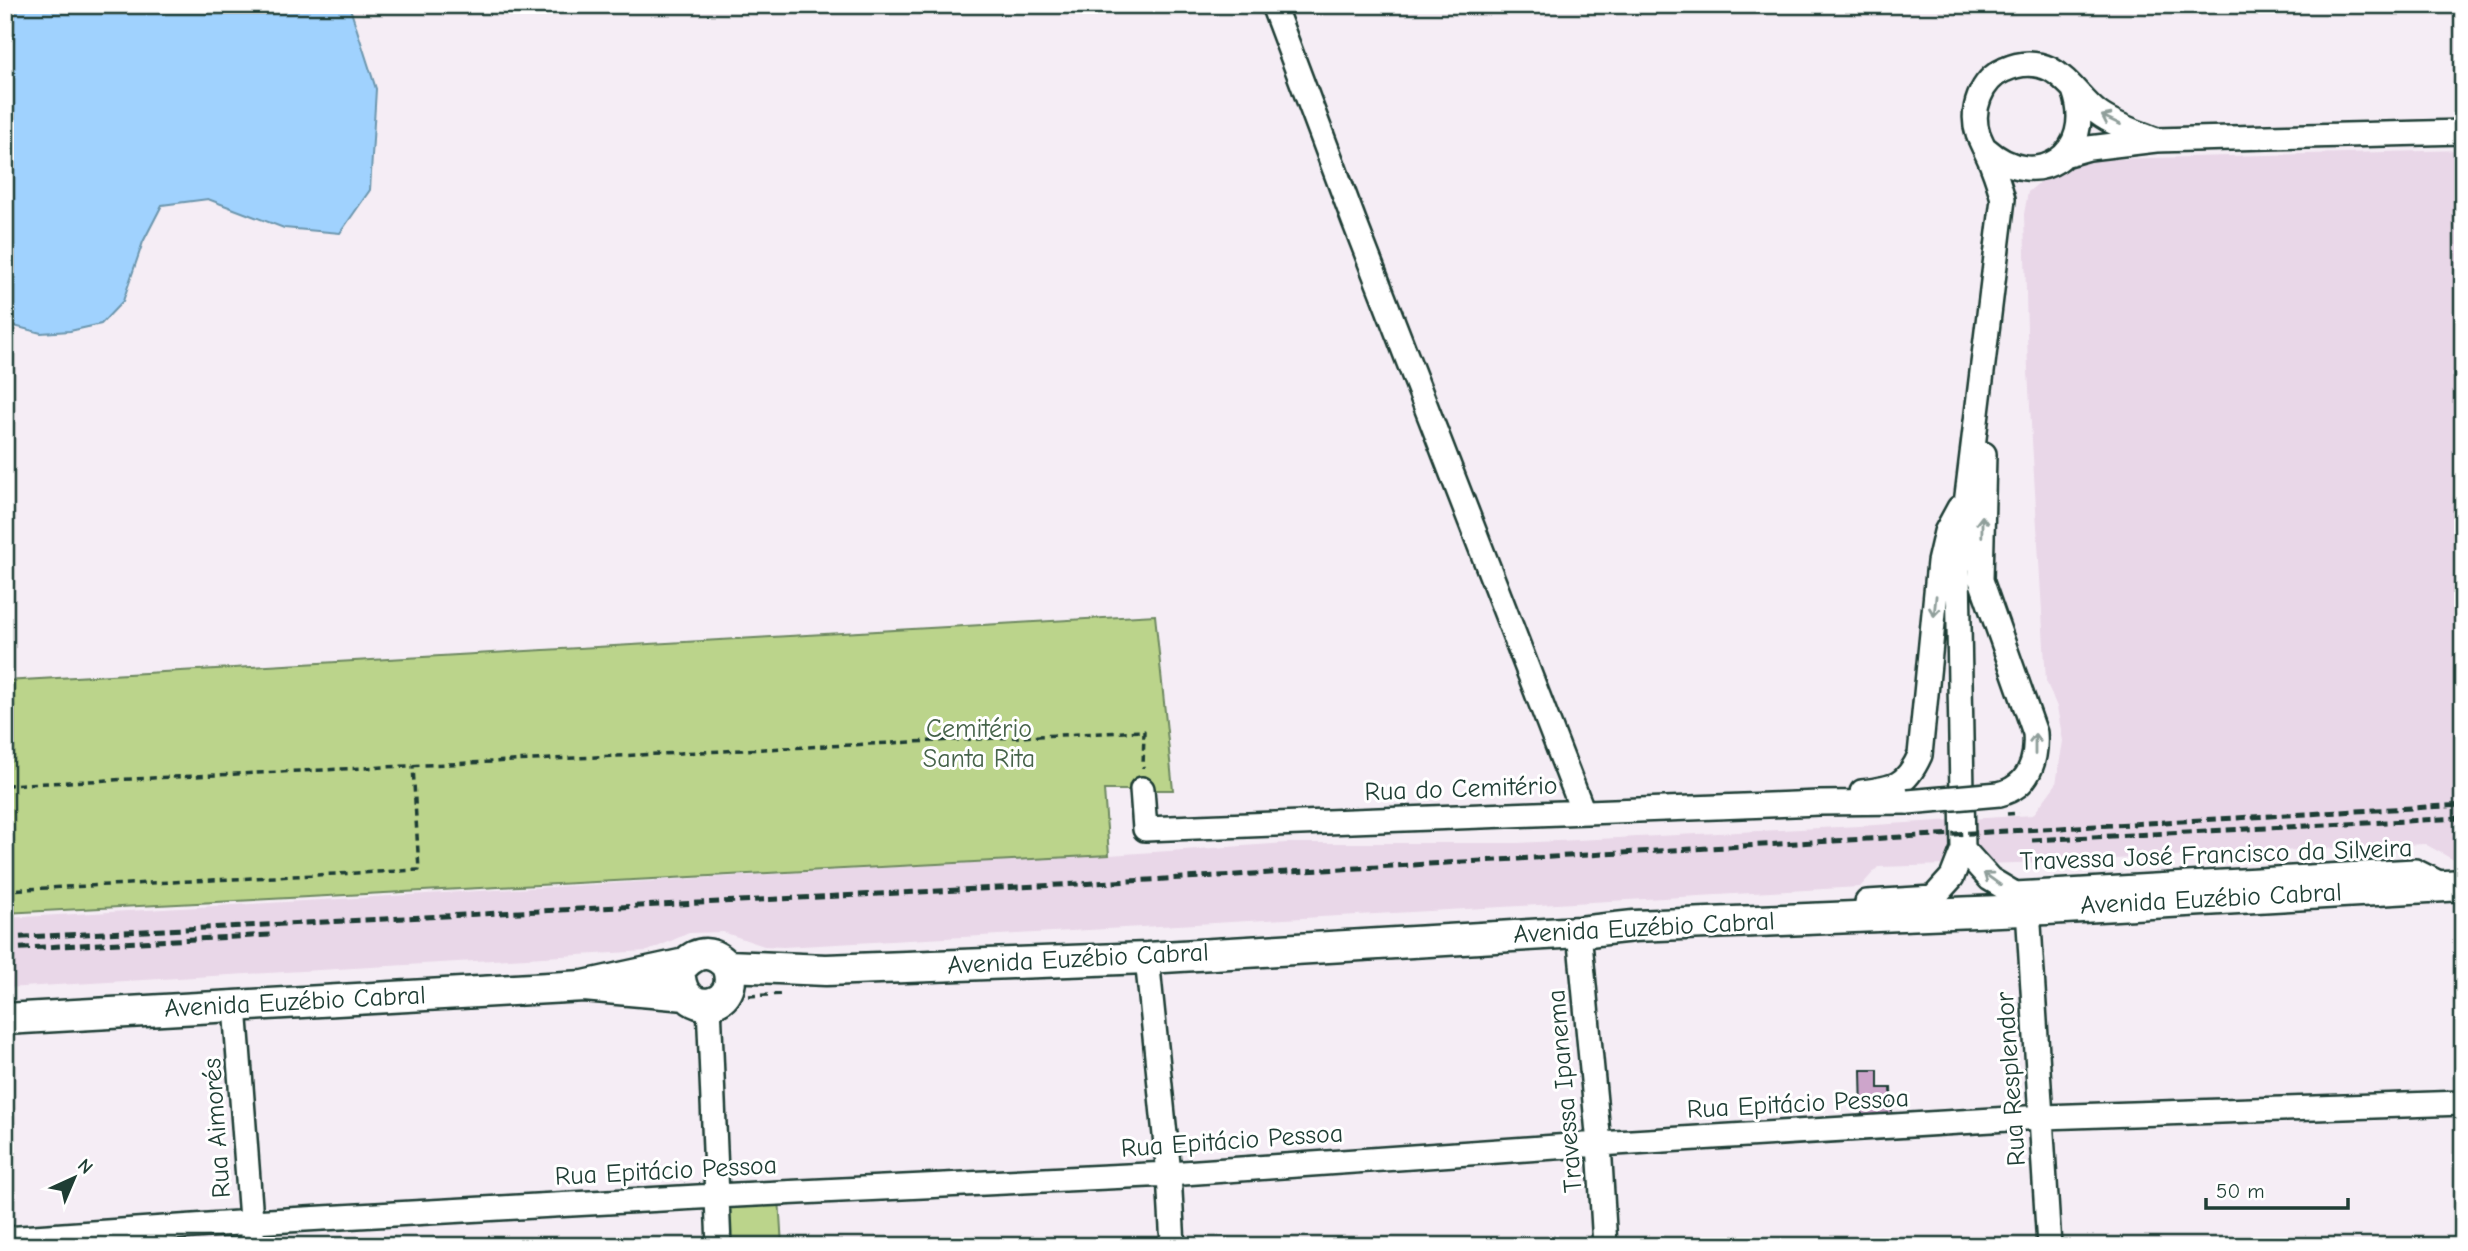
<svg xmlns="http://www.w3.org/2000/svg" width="2468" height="1251" font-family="'Comic Neue',sans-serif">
	<rect width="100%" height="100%" fill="#f5edf5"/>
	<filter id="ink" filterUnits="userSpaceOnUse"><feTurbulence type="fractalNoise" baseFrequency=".0143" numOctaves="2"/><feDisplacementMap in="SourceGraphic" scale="14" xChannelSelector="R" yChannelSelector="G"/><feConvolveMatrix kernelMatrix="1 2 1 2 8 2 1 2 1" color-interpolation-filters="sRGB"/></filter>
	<g filter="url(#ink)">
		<path fill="#e9d7e8" d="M2463,150V859H2452L2425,844L2051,862L1878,867L1860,887L783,947L764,946L723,932L689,933L648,951L5,988V918L1109,855L1286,843H1517L1859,826L2033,815L2056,784L2063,741L2057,707L2046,681L2028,372L2024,214L2028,192L2059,166L2075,160Z"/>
		<path fill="#bbd48b" stroke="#6d8860" stroke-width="2" d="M1155,615L1173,790H1104L1109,855L5,913V681Z
			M779,1198L782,1246H726L724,1200Z"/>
		<path fill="#a0d2fe" stroke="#6c96ad" stroke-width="2" d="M5,5H349L376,89L370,190L340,233L284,228L208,199L162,205L143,242L123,301L101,324L70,331L41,333L10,325L5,316Z"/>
		<path fill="#cda5cb" stroke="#1f3d34" stroke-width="2" d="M1861,1070H1878V1088H1891L1892,1116H1862Z"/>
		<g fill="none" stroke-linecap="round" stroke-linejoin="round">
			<defs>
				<path id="minor" d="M1273,5L1354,221L1583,812
					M1986,149C2036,194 2097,154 2074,90
					M2064,155L2089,148L2156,140L2463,132
					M1984,454L1981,580L2035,733C2037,760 2029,787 1999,794
					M1142,789L1145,829L1819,803L1908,802
					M1862,792C1895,788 1906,786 1920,755L1939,562L1946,532L1959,508
					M1963,849L1990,879L2015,894L2415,871L2443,885
					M1867,902L1933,898L1952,877L1963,849L1958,570L2003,199C2000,188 1997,178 1993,168C1989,156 1982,145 1978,134C1970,110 1981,80 2004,70C2019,63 2035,62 2050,69C2069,79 2081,100 2098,113C2114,125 2137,132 2156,140
					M2028,909L2049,1246
					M1579,932L1599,1144L1605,1246
					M1147,958L1169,1174L1173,1246
					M709,1004L719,1246
					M235,1006L253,1246
					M5,1239L252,1222L716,1196L1169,1174L1599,1144L2043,1117L2463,1103"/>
				<path id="major" d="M680,978C685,1020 743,1007 727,966
					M584,986L685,964C699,950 714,951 727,966L826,970L1147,958L1579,932L1634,926L2047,909L2463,885
					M5,1019L584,986L686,995"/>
			</defs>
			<use href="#minor" stroke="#1f3d34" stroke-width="28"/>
			<use href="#major" stroke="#1f3d34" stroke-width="35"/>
			<path stroke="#1f3d34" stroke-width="3.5" stroke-dasharray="7 5" stroke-linecap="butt" d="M5,785L1144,731L1143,768
				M2007,814L2019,813
				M2042,860L2057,859
				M5,890L419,870L413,766
				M749,996L783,994"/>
			<use href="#minor" stroke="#fff" stroke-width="23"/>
			<use href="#major" stroke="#fff" stroke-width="30"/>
			<path stroke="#1f3d34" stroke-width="5" stroke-dasharray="10 5" stroke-linecap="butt" d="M2032,840L2463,818
				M5,938L1078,884L2463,805
				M5,949L271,935"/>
			<defs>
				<path id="minor-bridge" d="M1908,802L1999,794"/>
			</defs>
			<use href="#minor-bridge" stroke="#1f3d34" stroke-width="28" stroke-linecap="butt"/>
			<use href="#minor-bridge" stroke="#fff" stroke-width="23"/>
		</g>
		<defs><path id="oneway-shaft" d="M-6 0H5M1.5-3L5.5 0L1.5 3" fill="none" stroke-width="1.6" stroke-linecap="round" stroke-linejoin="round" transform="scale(1.75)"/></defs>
		<g stroke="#8f9e9a">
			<use href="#oneway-shaft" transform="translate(2111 120) rotate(-154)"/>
			<use href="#oneway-shaft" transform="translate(1982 526) rotate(-89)"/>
			<use href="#oneway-shaft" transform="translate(1935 606) rotate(96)"/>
			<use href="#oneway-shaft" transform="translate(2035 744) rotate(-90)"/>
			<use href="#oneway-shaft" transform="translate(1992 879) rotate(-144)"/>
		</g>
	</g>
	<g text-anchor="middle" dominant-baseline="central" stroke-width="6" stroke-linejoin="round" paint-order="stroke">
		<g font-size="26" fill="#46634a" stroke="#fff">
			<text x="979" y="729">Cemitério<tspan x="979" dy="30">Santa Rita</tspan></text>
		</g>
		<g font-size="26" fill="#1f3d34" stroke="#fff">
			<text transform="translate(1461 789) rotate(-2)">Rua do Cemitério</text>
			<text transform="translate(2216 855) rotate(-2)">Travessa José Francisco da Silveira</text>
			<text transform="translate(2211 899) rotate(-3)">Avenida Euzébio Cabral</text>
			<text transform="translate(1644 928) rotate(-3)">Avenida Euzébio Cabral</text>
			<text transform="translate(1078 959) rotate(-3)">Avenida Euzébio Cabral</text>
			<text transform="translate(295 1002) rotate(-3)">Avenida Euzébio Cabral</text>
			<text transform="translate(2011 1079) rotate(-94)">Rua Resplendor</text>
			<text transform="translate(1565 1091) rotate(-95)">Travessa Ipanema</text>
			<text transform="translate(1798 1104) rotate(-3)">Rua Epitácio Pessoa</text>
			<text transform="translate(217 1128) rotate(-94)">Rua Aimorés</text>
			<text transform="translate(1232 1141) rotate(-4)">Rua Epitácio Pessoa</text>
			<text transform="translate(666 1171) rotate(-3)">Rua Epitácio Pessoa</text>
		</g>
	</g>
	<rect width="2468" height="1251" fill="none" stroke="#fff" stroke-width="28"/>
	<rect x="14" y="14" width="2440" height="1223" fill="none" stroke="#1f3d34" stroke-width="2.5" filter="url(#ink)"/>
	<g transform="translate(74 1178) rotate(44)" stroke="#ffffff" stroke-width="5" paint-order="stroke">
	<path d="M0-5L12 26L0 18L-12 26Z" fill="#1f3d34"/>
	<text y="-10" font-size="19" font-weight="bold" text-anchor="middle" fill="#1f3d34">N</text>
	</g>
	<path d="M2206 1198v10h142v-10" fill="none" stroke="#1f3d34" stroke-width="3.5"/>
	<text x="2216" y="1198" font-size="21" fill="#1f3d34" stroke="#ffffff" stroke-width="5" paint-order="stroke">50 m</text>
</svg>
